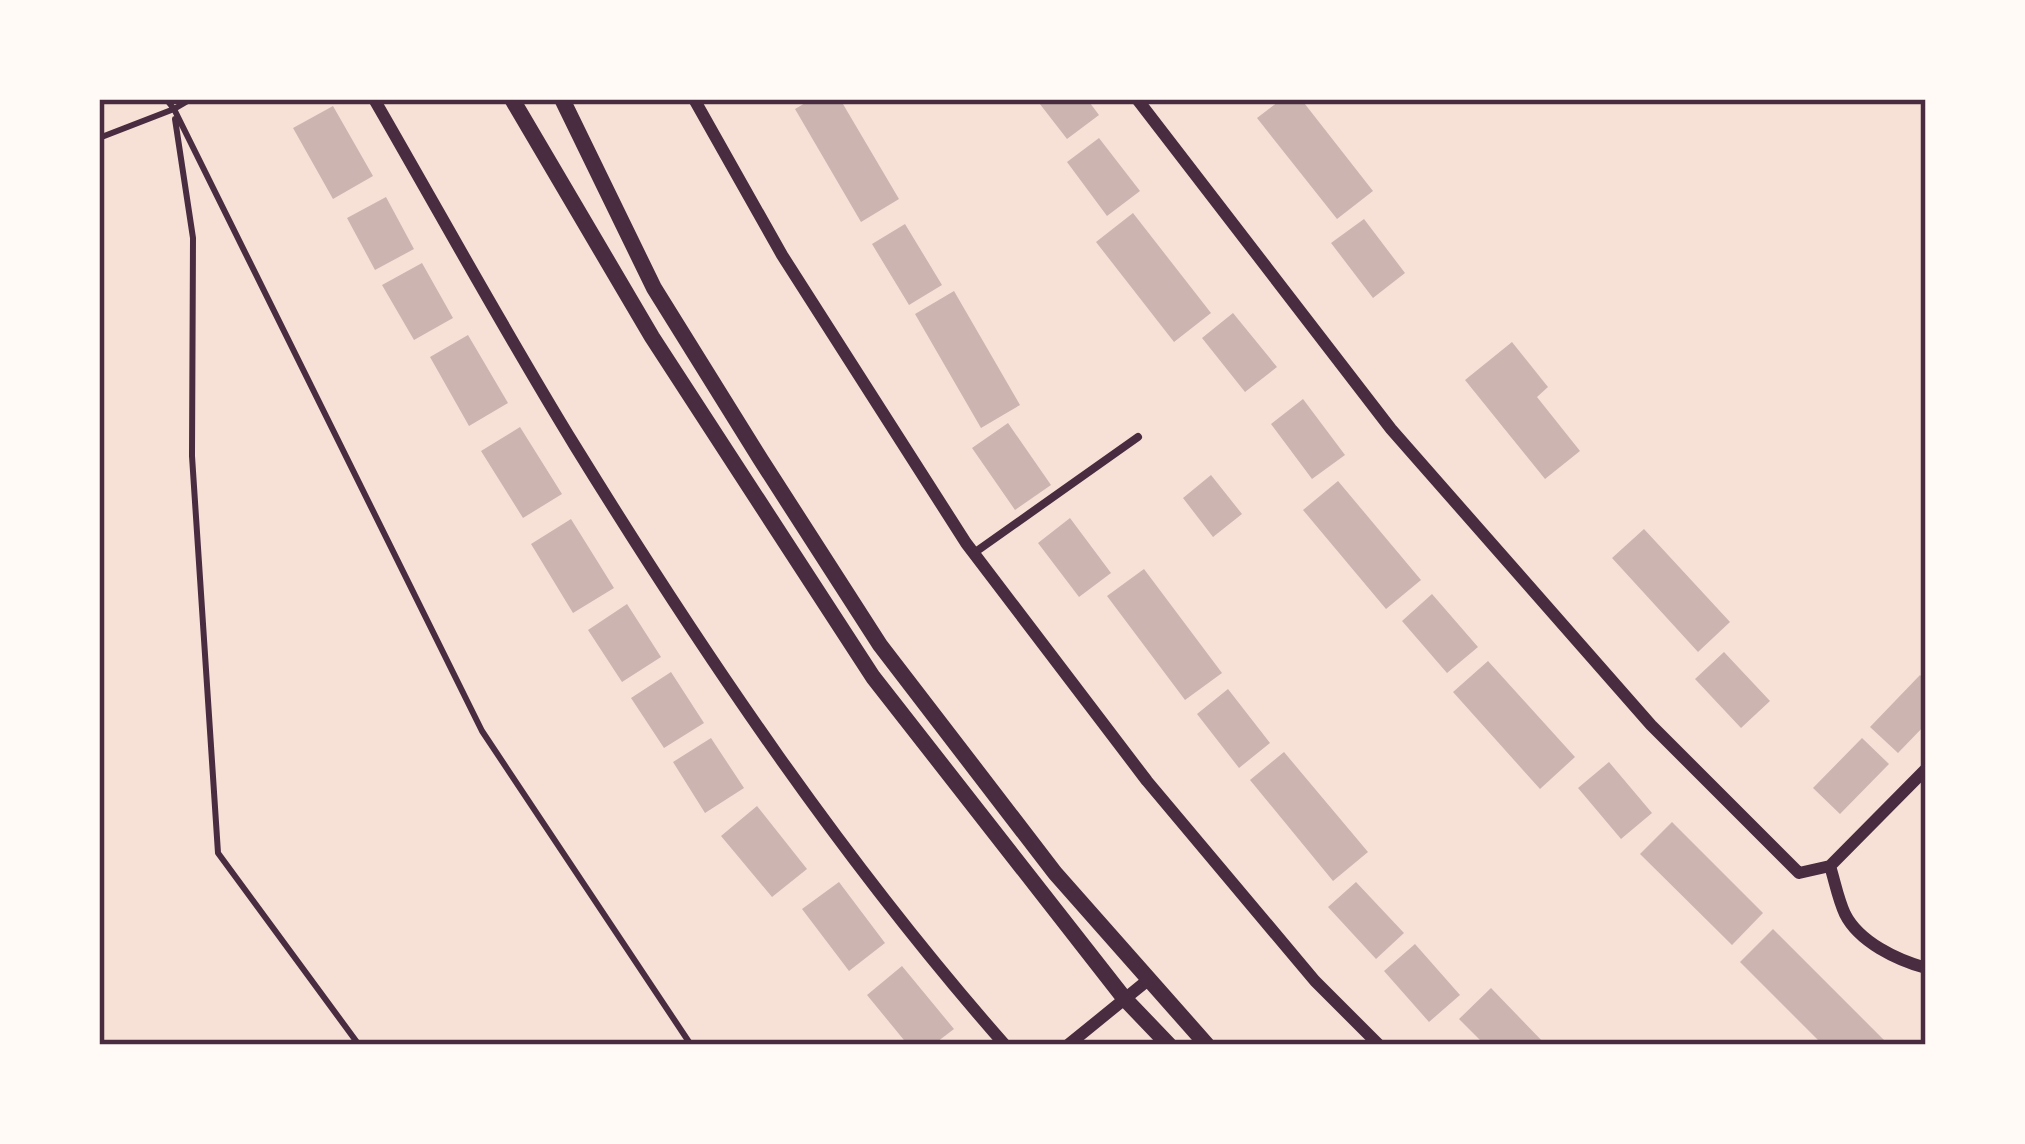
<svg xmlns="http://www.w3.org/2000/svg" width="2025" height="1144" font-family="Helvetica,sans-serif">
	<rect width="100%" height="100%" fill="#f7e1d7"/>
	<path fill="#ccb4b1" d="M812,99H840L899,199L861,222L795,109Z
		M1036,99H1087L1099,115L1067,139Z
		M1282,99H1301L1373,191L1337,219L1257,118Z
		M333,106L373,176L333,199L293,128Z
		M1099,138L1140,191L1107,216L1067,162Z
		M386,197L414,249L375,270L347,218Z
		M1133,213L1211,313L1174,342L1096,242Z
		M1364,219L1405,273L1373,298L1331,243Z
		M905,224L942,285L909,305L872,244Z
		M422,263L453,318L414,340L382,285Z
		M954,291L1020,405L981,428L915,314Z
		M1233,313L1277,367L1245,392L1202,338Z
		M468,335L508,403L469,426L430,357Z
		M1512,342L1548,387L1537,397L1580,451L1545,479L1465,380Z
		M1303,399L1345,455L1312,479L1271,424Z
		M1008,423L1051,485L1015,510L972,448Z
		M520,427L562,494L523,518L481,451Z
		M1211,475L1242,514L1213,537L1183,498Z
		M1338,481L1421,580L1386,609L1303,510Z
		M1070,518L1111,573L1079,597L1038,543Z
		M571,519L614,588L573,613L531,544Z
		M1644,529L1730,622L1698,652L1612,558Z
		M1144,569L1222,673L1185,700L1107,596Z
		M1432,594L1478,647L1447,673L1402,621Z
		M627,604L661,657L622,682L588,630Z
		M1724,652L1770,701L1741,728L1695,679Z
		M1488,661L1575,757L1540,789L1453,692Z
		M671,672L704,723L664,748L631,698Z
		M1920,675L1926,681V724L1898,753L1870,727Z
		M1228,689L1270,743L1239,768L1197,714Z
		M711,738L744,788L705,813L673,762Z
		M1862,738L1889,764L1840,814L1813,788Z
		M1284,752L1368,852L1333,881L1250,780Z
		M1609,762L1652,813L1621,839L1578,788Z
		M757,806L807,869L772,897L721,836Z
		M1672,822L1763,913L1732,945L1640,854Z
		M839,882L885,943L849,971L802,909Z
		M1356,882L1404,933L1376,959L1328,907Z
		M1773,929L1889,1045H1823L1740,962Z
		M1415,944L1460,995L1429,1022L1384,971Z
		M902,966L954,1029L933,1045H908L867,995Z
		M1491,988L1546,1045H1485L1459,1019Z"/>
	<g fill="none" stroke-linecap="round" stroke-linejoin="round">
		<path stroke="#4a2c40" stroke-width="6" d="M166,99L174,109L482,731L691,1045
			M175,119L193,238L192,456L218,853L359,1045
			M99,138L174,109L191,99"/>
		<path stroke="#4a2c40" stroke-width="8" d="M974,553L1138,437"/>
		<path stroke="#4a2c40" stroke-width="12" d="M374,99C441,215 505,332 575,446C704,655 843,861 1005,1045
			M694,99L782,255L966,543L1147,781L1315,981L1379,1045
			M1137,99L1391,429L1651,725L1799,873L1830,866L1926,769
			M1830,866C1835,882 1838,899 1845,914C1859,942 1897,960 1926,968
			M1068,1045L1148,980"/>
		<path stroke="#4a2c40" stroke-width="16" d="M512,99L652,337L873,677L1124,998L1169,1045
			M562,99L654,288L761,460L880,645L1055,873L1207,1045"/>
	</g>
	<rect width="2025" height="1144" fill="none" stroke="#fffaf5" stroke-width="204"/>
	<rect x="102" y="102" width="1821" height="940" fill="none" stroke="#4a2c40" stroke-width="4.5"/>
</svg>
